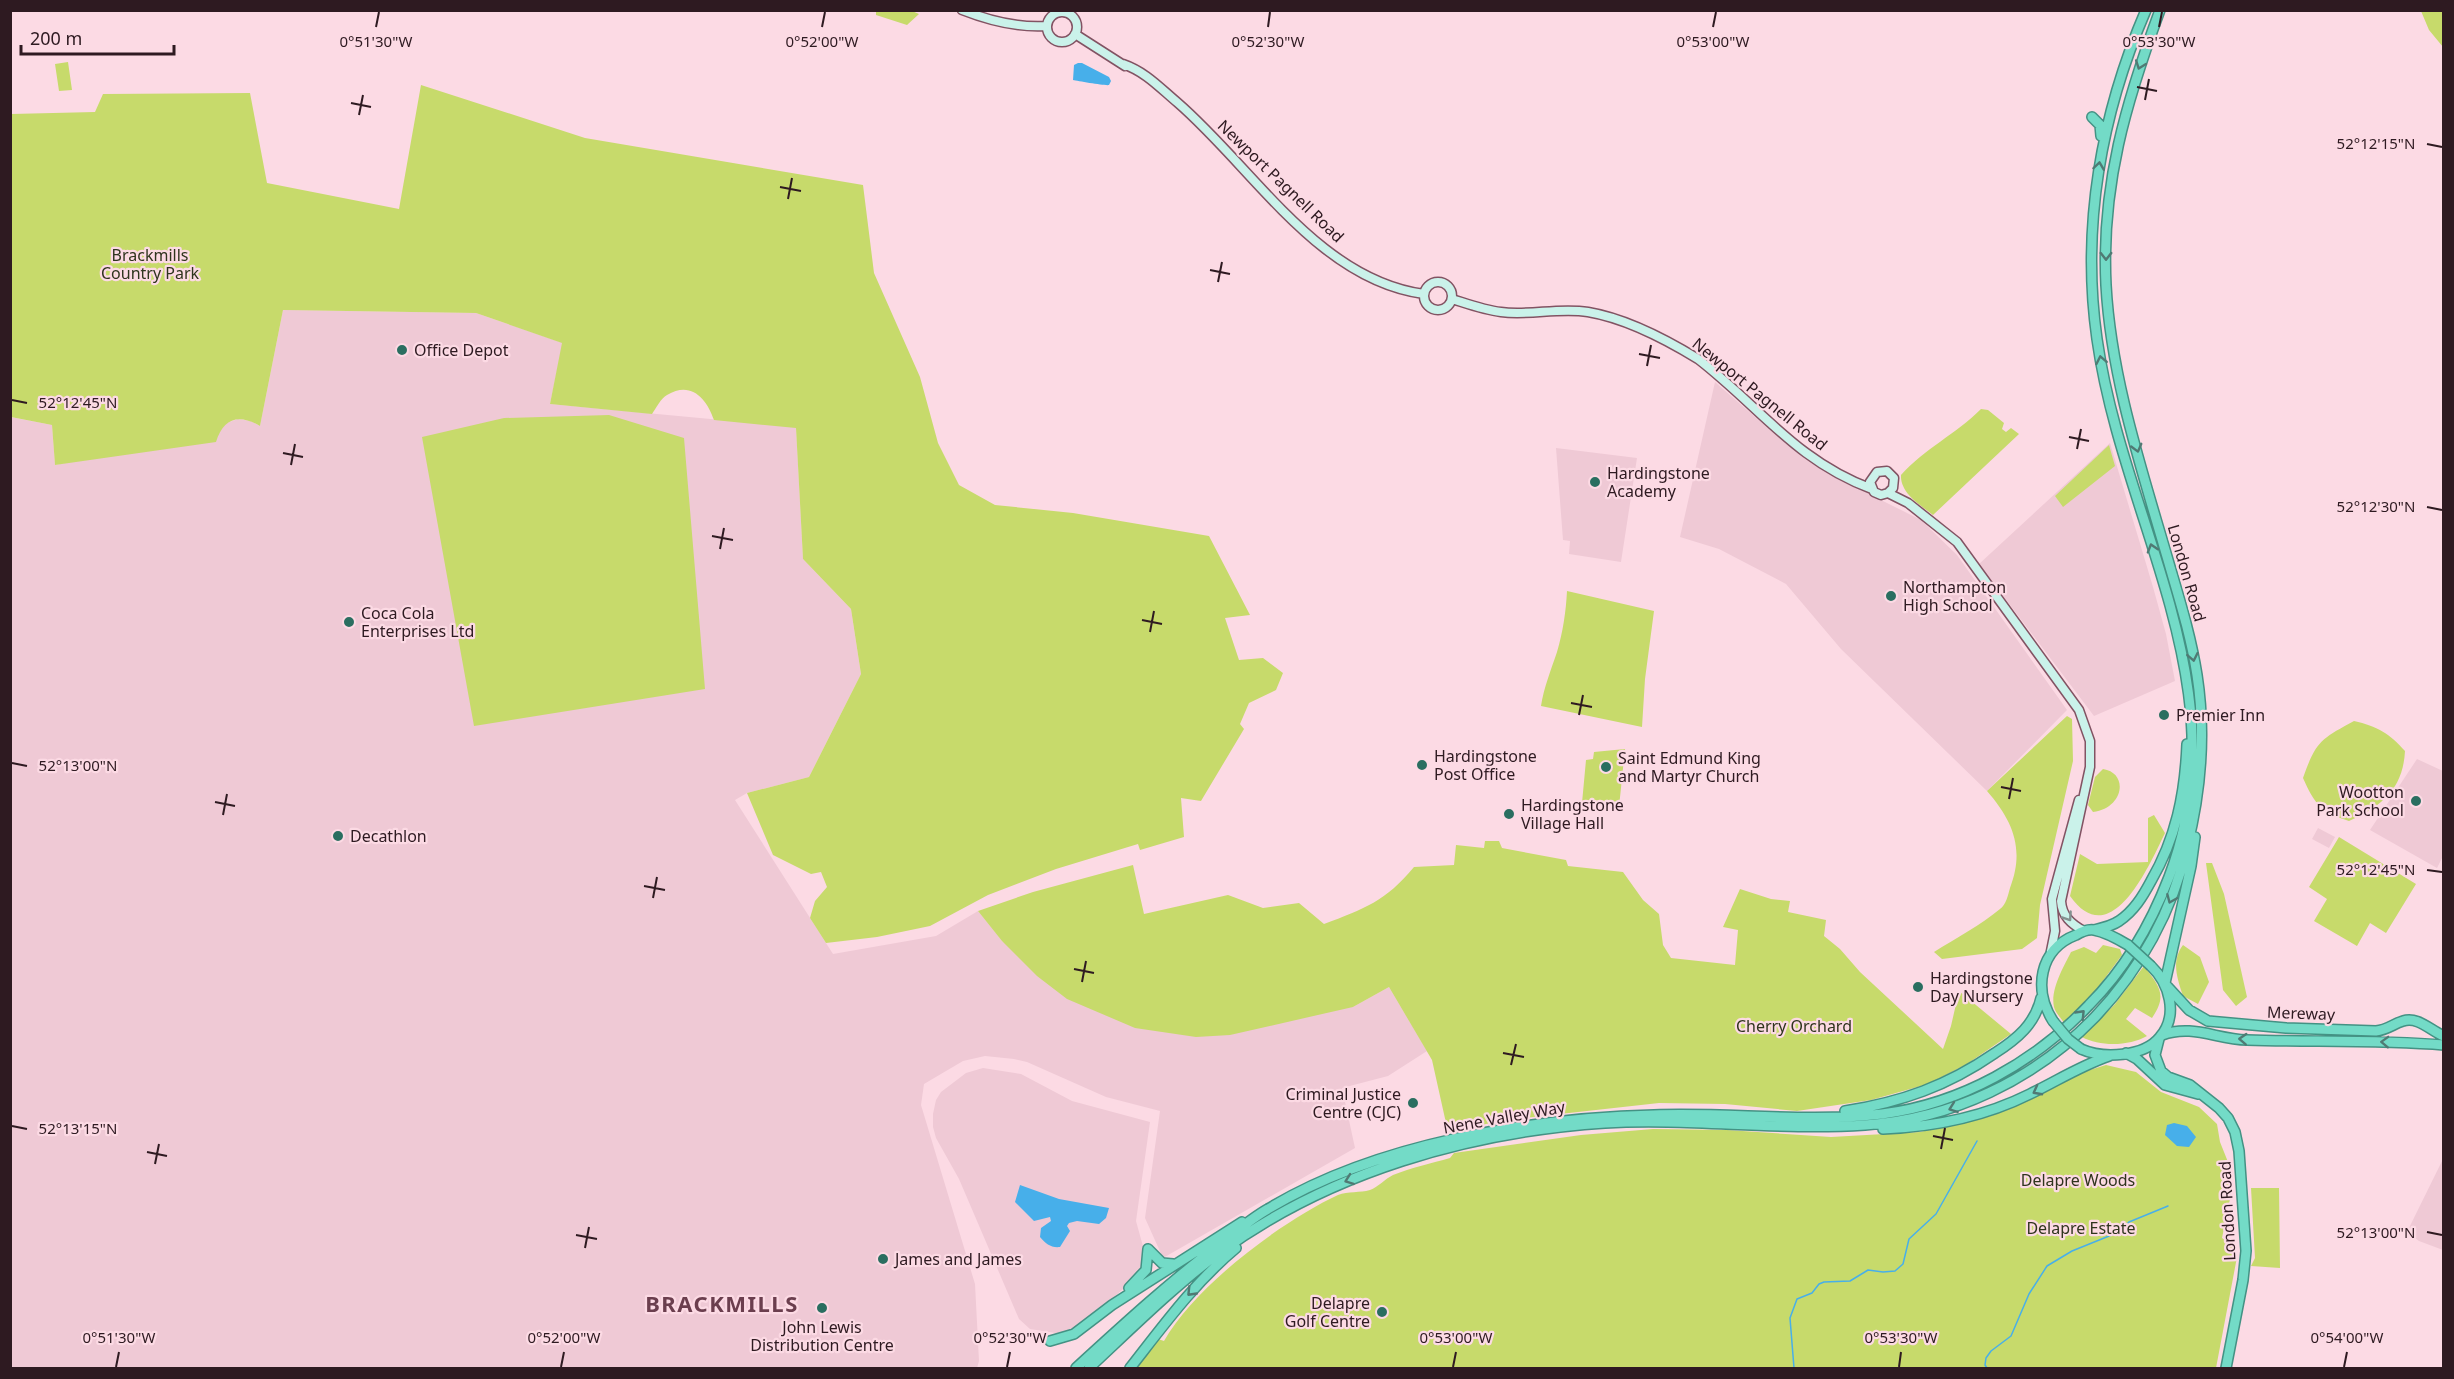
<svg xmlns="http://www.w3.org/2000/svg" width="2454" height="1379" font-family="'Noto Sans',sans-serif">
	<rect width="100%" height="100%" fill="#fcdae4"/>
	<path fill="#efc9d5" d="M283,310L476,313L563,343L550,404L796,427L803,559L851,609L861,674L809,777L747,793L735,800L833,954L936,936L978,911L1003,942L1353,1007L1389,987L1427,1051L1388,1076L1342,1088L1355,1148L1163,1258L1145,1218L1160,1111L1106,1097L1027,1062L1014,1059L985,1056L963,1061L924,1084L921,1105L975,1284L979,1361L977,1368H11L10,417L52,425L55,465L220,431L226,423L238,419L251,421L260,426Z
		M1715,382L1786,444L1855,487L1921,520L1957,555L2067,710L1987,791L1841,649L1786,584L1719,549L1680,537Z
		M2110,443L2153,587L2166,634L2175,681L2094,716L1979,564Z
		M1556,448L1637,458L1621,562L1569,554L1570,541L1563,540Z
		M2417,759L2443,771V856L2437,868L2370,830Z
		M2318,828L2335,837L2329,848L2312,839Z
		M983,1068L1021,1074L1072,1101L1150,1122L1136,1221L1144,1250V1267L1138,1276L1083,1324L1062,1334L1030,1329L1019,1319L959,1179L936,1138L933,1127V1114L936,1100L941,1092L966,1073Z
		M2443,1159V1250L2419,1241L2407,1232Z"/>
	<path fill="#c7da6b" d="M876,11H912L919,14L907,25L876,15Z
		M2421,11H2443V47L2429,30Z
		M68,62L72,90L59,91L55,64Z
		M421,85L585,138L863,185L874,273L920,377L938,443L959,485L995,505L1073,513L1209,536L1250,615L1225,618L1239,660L1263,658L1283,673L1276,690L1249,703L1240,724L1244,729L1201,801L1181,798L1184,837L1140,850L1138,844L1056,869L988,895L930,926L877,937L826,943L810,918L815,901L827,887L821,872L811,874L773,855L747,793L809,777L861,674L851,609L803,559L796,428L714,420C707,399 691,380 667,395C661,398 656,408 652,414L550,404L562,343L476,313L283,310L260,426C238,413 223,419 216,442L55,465L52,425L11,417V114L95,112L103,94L250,93L267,183L399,209Z
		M1981,409L1988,410L2004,423L2002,429L2006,432L2011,428L2019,434L1933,515C1920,505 1900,493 1901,475C1924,449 1956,434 1981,409Z
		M609,415L684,438L705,689L474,726L422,437L504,418Z
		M2109,445L2115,466L2063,507L2055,496Z
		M1567,591L1654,611L1645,679L1642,727L1541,706C1544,687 1551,670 1557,652C1563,632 1566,611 1567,591Z
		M2067,716L2072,719L2073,761L2040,905L2037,938L2022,949L1942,959L1934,952C1956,938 1981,925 2000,909C2006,905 2008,895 2010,888C2025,849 2013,821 1987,791Z
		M2354,721C2377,726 2390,734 2405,751C2403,789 2382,806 2349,821C2321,812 2315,805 2303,778C2316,741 2321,739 2354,721Z
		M1625,749L1619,807L1582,803L1586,760L1593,759L1594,752Z
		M2103,769C2129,773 2124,808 2093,812L2088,805L2095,777Z
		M2154,815L2165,833C2149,866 2111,954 2070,896L2080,854L2097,864L2148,862V818Z
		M2339,837L2416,884L2386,933L2370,923L2357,946L2314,921L2327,899L2309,887Z
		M1485,841H1499L1502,848L1566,860L1568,866L1623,872L1643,900L1659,914L1663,945L1671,958L1735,965L1738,930L1723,927L1740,889L1771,899L1790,901L1788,912L1826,920L1824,936L1840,949L1860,972L1943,1049L1951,1026L1959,991L2011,1034L1967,1064L1928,1084L1871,1100L1797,1111L1725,1104L1659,1103L1505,1120L1448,1132L1432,1060L1389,987L1353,1007L1230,1035L1196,1037L1135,1028L1067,999L1037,976L1002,941L978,911L1033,892L1133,865L1144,914L1228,895L1263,908L1299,903L1324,924C1364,909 1386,901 1414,867L1454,865L1456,845L1484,848Z
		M2206,863H2212L2224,894L2247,997L2236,1006L2223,990Z
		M2103,945L2120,949L2122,955L2091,997L2064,1023C2061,1018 2055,1012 2054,1007C2050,990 2064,966 2071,952L2084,947L2096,953Z
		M2183,945L2200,957L2209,982L2198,1004L2183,996C2177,978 2171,961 2183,945Z
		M2144,966C2159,986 2168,995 2152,1018L2135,1008L2126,1019L2147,1036C2130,1046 2100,1047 2082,1037L2115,1004Z
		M2106,1065L2136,1072L2161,1092L2199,1107L2217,1124L2220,1142L2230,1167L2231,1194L2222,1238L2235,1247L2237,1257L2216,1368H1134L1158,1339L1164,1341C1195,1286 1282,1221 1338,1195C1348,1191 1360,1193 1370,1190C1378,1187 1385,1179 1393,1175C1411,1168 1432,1163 1450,1158L1454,1153L1581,1135L1653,1129L1727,1130L1831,1137L1920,1132L1991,1116L2074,1075Z
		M2251,1188H2279L2280,1268L2251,1266L2255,1258Z"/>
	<path fill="#47afea" d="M1078,63H1082L1109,77L1111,81L1109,85C1106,86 1078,81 1073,80L1074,65Z
		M2174,1123L2187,1126L2196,1137L2189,1147L2177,1146L2165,1135L2167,1125Z
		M1020,1185L1059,1199L1109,1208L1106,1218L1099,1224L1077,1221L1069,1223L1067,1226L1070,1231L1060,1247C1051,1248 1046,1244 1040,1237L1041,1228L1051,1221L1050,1217L1034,1221L1015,1202Z"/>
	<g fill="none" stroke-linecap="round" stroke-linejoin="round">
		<path stroke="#47afea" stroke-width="1.5" d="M1794,1368L1790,1318L1797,1299L1812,1293L1819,1284L1824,1282L1850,1281L1868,1270L1883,1272L1895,1271L1903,1264L1909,1239L1936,1214L1977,1141
			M1987,1368L1985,1365L1986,1358L1991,1351L2011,1336L2029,1294L2047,1266L2072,1251L2119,1232L2129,1222L2168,1206"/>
		<defs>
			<path id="secondary" d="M962,10C990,21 1018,28 1047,26
				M1047 27a15 15 0 1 1 30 0a15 15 0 1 1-30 0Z
				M1075,34L1125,66
				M1123,64C1146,72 1160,88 1178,103C1254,169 1319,280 1424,294
				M1424 296a14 14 0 1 1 28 0a14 14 0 1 1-28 0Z
				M1452,299C1468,304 1484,310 1501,312C1530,316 1559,307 1588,312C1624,318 1667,340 1698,359C1759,406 1796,461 1872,489
				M1888,493L1893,488L1894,478L1887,471L1877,472L1870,482L1874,492L1881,495L1888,493L1908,503L1957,542L2079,710L2090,741V767L2061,901C2062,916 2071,924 2084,931
				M2051,951L2055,931L2052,899L2079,800"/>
			<path id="trunk" d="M2092,117L2100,125L2101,136
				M2094,930C2103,928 2112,926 2119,921C2134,911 2143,896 2151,881C2176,838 2185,794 2187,744
				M2165,983L2191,866L2195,837
				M2166,985L2189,1010L2208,1021L2286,1028L2376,1031C2387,1030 2393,1024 2403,1021C2418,1016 2431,1031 2444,1036
				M2053,1021C2033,990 2039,949 2076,935C2081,932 2087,929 2094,930C2106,932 2118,939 2128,945
				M2162,1035C2192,1024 2216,1039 2247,1040C2312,1042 2378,1040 2444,1045
				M2159,1039L2155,1055L2161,1071L2168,1077L2190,1085L2219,1108L2228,1118L2235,1132L2239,1151L2246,1251L2243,1280L2226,1368
				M2081,1049C2103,1059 2144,1057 2160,1037C2179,1015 2169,983 2151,966
				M2126,1053L2137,1059L2165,1085L2198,1094
				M1845,1111C1902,1102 1947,1086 1995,1053C2017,1039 2035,1024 2041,998
				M1883,1129C1934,1127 1984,1117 2030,1094C2057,1081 2080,1066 2109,1056
				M1148,1249L1162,1263L1173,1264
				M1129,1288L1146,1270L1148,1249
				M1050,1341L1074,1334L1112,1305L1242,1222
				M1076,1368C1124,1324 1172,1280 1224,1241C1238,1230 1252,1218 1268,1209C1375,1144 1530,1118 1654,1115C1730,1112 1806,1123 1882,1114C1961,1104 2035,1062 2089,1005C2125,969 2151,924 2169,877C2242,686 2123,524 2097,339C2081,227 2101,114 2146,10
				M1089,1368C1131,1329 1173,1287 1219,1253C1329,1172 1469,1132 1605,1123C1691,1118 1779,1131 1865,1125C1952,1119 2034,1080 2095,1017C2140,970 2173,910 2187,847C2201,791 2206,733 2197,675C2191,636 2179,598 2168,560C2142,470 2111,378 2106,285C2101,186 2126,102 2160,10
				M1130,1368C1163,1326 1194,1283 1236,1248"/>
		</defs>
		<use href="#secondary" stroke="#825363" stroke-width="11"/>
		<use href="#trunk" stroke="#449284" stroke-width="12"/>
		<use href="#secondary" stroke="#caf2ea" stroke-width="8"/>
		<use href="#trunk" stroke="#73dbc7" stroke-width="9"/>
		<defs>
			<path id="trunk-bridge" d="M2128,945L2151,966
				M2053,1021L2068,1039L2081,1049"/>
		</defs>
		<use href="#trunk-bridge" stroke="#449284" stroke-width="12" stroke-linecap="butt"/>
		<use href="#trunk-bridge" stroke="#73dbc7" stroke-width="9"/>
	</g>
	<defs><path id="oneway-chevron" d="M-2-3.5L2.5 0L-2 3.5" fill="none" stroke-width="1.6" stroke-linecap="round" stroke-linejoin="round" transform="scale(1.5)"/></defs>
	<g stroke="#507a74">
		<use href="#oneway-chevron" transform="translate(2140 65) rotate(110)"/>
		<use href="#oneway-chevron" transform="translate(2099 166) rotate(-82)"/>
		<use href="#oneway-chevron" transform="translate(2106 256) rotate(90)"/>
		<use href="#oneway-chevron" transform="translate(2101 360) rotate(-101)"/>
		<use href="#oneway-chevron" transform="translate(2137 448) rotate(75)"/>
		<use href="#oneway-chevron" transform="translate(2152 548) rotate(-107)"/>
		<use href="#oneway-chevron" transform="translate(2193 657) rotate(79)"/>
		<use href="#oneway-chevron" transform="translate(2171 899) rotate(113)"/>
		<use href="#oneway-chevron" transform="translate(2081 1014) rotate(-46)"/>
		<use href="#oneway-chevron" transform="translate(2243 1039) rotate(-177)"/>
		<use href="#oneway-chevron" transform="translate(2385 1042) rotate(-178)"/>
		<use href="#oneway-chevron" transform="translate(2037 1091) rotate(152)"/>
		<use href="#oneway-chevron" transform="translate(1953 1108) rotate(160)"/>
		<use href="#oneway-chevron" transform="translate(1349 1180) rotate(160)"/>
		<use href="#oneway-chevron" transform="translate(1191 1292) rotate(134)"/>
	</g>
	<use stroke="#849190" href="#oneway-chevron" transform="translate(2068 917) rotate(56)"/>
	<path fill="none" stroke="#2e1a21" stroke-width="2" d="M376,27L379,12M822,27L825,12M1268,27L1270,12M1713,27L1716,12M2159,27L2162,12M2137,87L2157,91M2145,100L2149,79M351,103L371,107M359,115L363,95M2427,144L2442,147M780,187L801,191M788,199L792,178M1210,270L1230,274M1218,282L1222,262M1639,354L1660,358M1647,366L1651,345M12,400L27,403M2069,437L2089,441M2077,449L2081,429M283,453L303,457M291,465L295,444M2427,507L2442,510M712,536L733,540M720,549L724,528M1142,620L1162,624M1150,632L1154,611M1571,703L1592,707M1579,715L1583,695M12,763L27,766M2001,787L2021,791M2009,799L2013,778M215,802L235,806M223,815L227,794M2427,870L2442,872M644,886L665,890M653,898L657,877M1074,969L1094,973M1082,982L1086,961M1503,1053L1524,1057M1511,1065L1516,1044M12,1126L27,1129M1933,1136L1953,1140M1941,1149L1945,1128M147,1152L167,1156M155,1164L159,1144M2427,1232L2442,1235M576,1235L597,1239M585,1248L589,1227M116,1367L119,1352M561,1367L564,1352M1007,1367L1010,1352M1453,1367L1456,1352M1899,1367L1901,1352M2344,1367L2347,1352"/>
	<g fill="#2a6e60" stroke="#fcdae4" stroke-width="2">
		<circle cx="402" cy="350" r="6"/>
		<circle cx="1595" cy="482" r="6"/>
		<circle cx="1891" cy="596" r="6"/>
		<circle cx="349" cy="622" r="6"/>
		<circle cx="2164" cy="715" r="6"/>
		<circle cx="1422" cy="765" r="6"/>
		<circle cx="1606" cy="767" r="6"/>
		<circle cx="2416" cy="801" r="6"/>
		<circle cx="1509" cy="814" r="6"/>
		<circle cx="338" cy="836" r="6"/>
		<circle cx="1918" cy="987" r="6"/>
		<circle cx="1413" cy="1103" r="6"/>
		<circle cx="883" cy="1259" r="6"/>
		<circle cx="822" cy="1308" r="6"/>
		<circle cx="1382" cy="1312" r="6"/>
	</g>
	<g text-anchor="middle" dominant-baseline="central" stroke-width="4.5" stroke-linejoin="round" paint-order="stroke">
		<g font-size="16" fill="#2e1a21" stroke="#fcdae4">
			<text transform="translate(1281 181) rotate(44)">Newport Pagnell Road</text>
			<text transform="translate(1760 394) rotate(39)">Newport Pagnell Road</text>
			<text transform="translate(2187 573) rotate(74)">London Road</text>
			<text transform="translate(2301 1013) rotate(2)">Mereway</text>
			<text transform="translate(1504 1117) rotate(-10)">Nene Valley Way</text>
			<text transform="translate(2227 1211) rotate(-93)">London Road</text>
		</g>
		<g font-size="16" fill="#2f341d" stroke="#fcdae4">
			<text x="150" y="255">Brackmills<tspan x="150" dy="18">Country Park</tspan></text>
			<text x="1794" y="1026">Cherry Orchard</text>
			<text x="2078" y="1180">Delapre Woods</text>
			<text x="2081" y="1228">Delapre Estate</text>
		</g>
		<g font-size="16" fill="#2e1a21" stroke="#fcdae4" text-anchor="start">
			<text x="414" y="350">Office Depot</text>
			<text x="1607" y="473">Hardingstone<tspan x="1607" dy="18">Academy</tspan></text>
			<text x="1903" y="587">Northampton<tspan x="1903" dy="18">High School</tspan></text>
			<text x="361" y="613">Coca Cola<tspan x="361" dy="18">Enterprises Ltd</tspan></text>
			<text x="2176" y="715">Premier Inn</text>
			<text x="1434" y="756">Hardingstone<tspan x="1434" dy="18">Post Office</tspan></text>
			<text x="1618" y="758">Saint Edmund King<tspan x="1618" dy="18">and Martyr Church</tspan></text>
			<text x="2404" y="792" text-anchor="end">Wootton<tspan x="2404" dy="18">Park School</tspan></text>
			<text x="1521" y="805">Hardingstone<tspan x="1521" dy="18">Village Hall</tspan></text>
			<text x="350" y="836">Decathlon</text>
			<text x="1930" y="978">Hardingstone<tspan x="1930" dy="18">Day Nursery</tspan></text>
			<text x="1401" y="1094" text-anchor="end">Criminal Justice<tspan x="1401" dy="18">Centre (CJC)</tspan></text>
			<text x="895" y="1259">James and James</text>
			<text x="1370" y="1303" text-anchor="end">Delapre<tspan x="1370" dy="18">Golf Centre</tspan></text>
			<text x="822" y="1327" text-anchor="middle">John Lewis<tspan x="822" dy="18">Distribution Centre</tspan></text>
		</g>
		<g font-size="22" font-weight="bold" letter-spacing="1.5" fill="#6b3e4e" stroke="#fcdae4">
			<text x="722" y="1303">BRACKMILLS</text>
		</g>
	</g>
	<g font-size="15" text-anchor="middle" fill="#2e1a21" stroke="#fcdae4" stroke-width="4.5" stroke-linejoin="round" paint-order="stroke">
		<text x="376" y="47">0°51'30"W</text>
		<text x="822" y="47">0°52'00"W</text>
		<text x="1268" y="47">0°52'30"W</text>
		<text x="2159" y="47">0°53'30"W</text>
		<text x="1713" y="47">0°53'00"W</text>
		<text x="2376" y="149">52°12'15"N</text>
		<text x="78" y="408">52°12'45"N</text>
		<text x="2376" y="512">52°12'30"N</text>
		<text x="78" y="771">52°13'00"N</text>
		<text x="2376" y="875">52°12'45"N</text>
		<text x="78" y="1134">52°13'15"N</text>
		<text x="2376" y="1238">52°13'00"N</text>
		<text x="119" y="1343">0°51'30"W</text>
		<text x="564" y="1343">0°52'00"W</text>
		<text x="1010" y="1343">0°52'30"W</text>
		<text x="1456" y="1343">0°53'00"W</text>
		<text x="1901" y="1343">0°53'30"W</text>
		<text x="2347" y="1343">0°54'00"W</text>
	</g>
	<rect width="2454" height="1379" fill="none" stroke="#2e1a21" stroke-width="24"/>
	<path d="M21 45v9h153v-9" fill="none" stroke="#2e1a21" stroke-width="3"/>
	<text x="30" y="45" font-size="18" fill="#2e1a21" stroke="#fcdae4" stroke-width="4.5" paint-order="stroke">200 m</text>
</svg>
